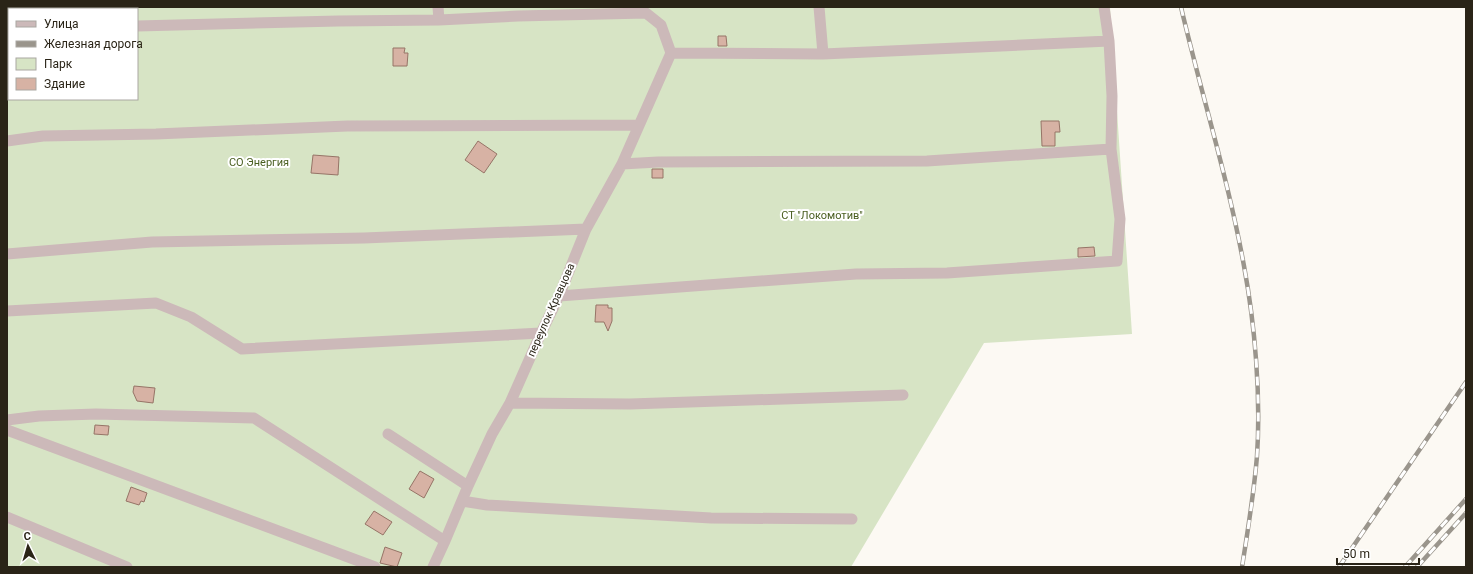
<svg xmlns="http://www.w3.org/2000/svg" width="1473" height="574" font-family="Roboto,sans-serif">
	<rect width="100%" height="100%" fill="#fcf9f3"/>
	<path fill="#d7e4c5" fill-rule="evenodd" d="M7,7H1110L1132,334L984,343L851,567H7ZM9,9H137V99H9Z"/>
	<path fill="#d7b2a4" stroke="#967467" d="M718,36H726L727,46H718Z
		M393,48H405L404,53H408L407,66H393Z
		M1041,121H1059L1060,132H1055V146H1042Z
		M478,141L497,154L484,173L465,160Z
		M313,155L339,157L338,175L311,173Z
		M652,169H663V178H652Z
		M1094,247L1095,256L1078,257V248Z
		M596,305H608V308H612V321L608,331L604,322H595Z
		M134,386L155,388L153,403L137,401L133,392Z
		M95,425L109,426L108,435L94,434Z
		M420,471L434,479L424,498L409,489Z
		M131,487L147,493L144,502L141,501L139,505L126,501Z
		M374,511L392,522L383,535L365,524Z
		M385,547L402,553L397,567L380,563Z"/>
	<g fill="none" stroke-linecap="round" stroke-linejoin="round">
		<path stroke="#ccb9b9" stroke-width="11" d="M438,7L439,20
			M819,7L823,54
			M7,26H9
			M137,26L338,21L439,20L518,16L646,13L661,25L671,53
			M671,53L823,54L1109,41
			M7,141L43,136L156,134L347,126L638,125
			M622,164L658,162L927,161L1111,149
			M7,254L152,242L364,238L586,229
			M559,296L856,274L947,273L1117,261L1120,219L1111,149L1112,96L1109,41L1104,7
			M7,311L156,303L191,317L242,349L541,333
			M510,403L630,404L903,395
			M7,420L39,416L96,414L254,418L445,541
			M7,430L375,567
			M388,434L468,486
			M462,501L487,505L711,518L852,519
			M7,517L127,567
			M433,567L445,541L468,486L492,434L510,403L541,333L559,296L586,229L622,164L671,53"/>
		<defs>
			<path id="rail" d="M1181,7C1201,93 1228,178 1244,266C1255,325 1261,396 1257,456C1254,493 1248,530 1242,567
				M1339,567L1466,382
				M1405,567L1466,499
				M1417,567L1466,513"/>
		</defs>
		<use href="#rail" stroke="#9a958c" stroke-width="4.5"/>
		<use href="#rail" stroke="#fff" stroke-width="3" stroke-dasharray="9" stroke-linecap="butt"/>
	</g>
	<g text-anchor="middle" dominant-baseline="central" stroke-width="4" stroke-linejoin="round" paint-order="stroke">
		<g font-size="11" fill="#4a5f21" stroke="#fff">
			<text x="259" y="162">СО Энергия</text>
			<text x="822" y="215">СТ "Локомотив"</text>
		</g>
		<g font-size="11" fill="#2a2417" stroke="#fff">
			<text transform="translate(551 310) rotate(-66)">переулок Кравцова</text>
		</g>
	</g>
	<rect width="1473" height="574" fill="none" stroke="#2a2417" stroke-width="16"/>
	<rect x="8" y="8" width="130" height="92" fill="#ffffff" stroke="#aaa7a2"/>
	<rect x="16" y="21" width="20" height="6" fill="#ccb9b9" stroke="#aaa7a2"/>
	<text x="44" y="28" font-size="12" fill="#2a2417">Улица</text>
	<rect x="16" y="41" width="20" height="6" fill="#9a958c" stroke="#aaa7a2"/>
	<text x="44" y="48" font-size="12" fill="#2a2417">Железная дорога</text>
	<rect x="16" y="58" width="20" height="12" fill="#d7e4c5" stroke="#aaa7a2"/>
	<text x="44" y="68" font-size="12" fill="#2a2417">Парк</text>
	<rect x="16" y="78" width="20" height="12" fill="#d7b2a4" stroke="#aaa7a2"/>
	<text x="44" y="88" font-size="12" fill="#2a2417">Здание</text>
	<g transform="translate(28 546) rotate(355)" stroke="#ffffff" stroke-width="3" paint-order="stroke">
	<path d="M0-3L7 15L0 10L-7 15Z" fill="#2a2417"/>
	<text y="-6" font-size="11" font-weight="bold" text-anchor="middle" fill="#2a2417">С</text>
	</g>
	<path d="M1337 558v6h82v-6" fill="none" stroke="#2a2417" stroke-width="2"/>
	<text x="1343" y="558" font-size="12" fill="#2a2417" stroke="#ffffff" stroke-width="3" paint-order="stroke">50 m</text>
</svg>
